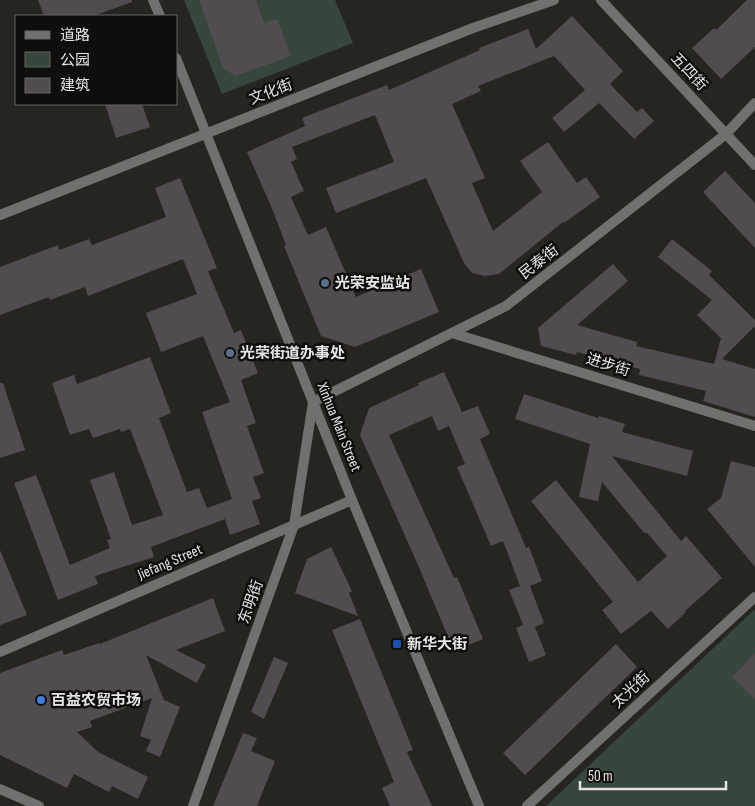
<svg xmlns="http://www.w3.org/2000/svg" width="755" height="806" font-family="'Sofia Sans Condensed','Noto Sans SC',sans-serif">
	<rect width="100%" height="100%" fill="#272522"/>
	<path fill="#37473d" d="M184,0H335L353,43L222,94Z
		M755,609V806H546Z"/>
	<path fill="#504c4f" d="M38,0H132V2L93,16H44Z
		M199,0H256L264,23L277,19L291,56L235,76L223,68Z
		M747,0H755V47L721,79L692,48L714,28L716,30Z
		M572,16L623,71L610,84L637,112L642,108L654,121L634,139L599,103L564,132L552,118L585,90L554,56L478,86L481,91L452,104L485,178L472,183L493,231L542,192L520,161L548,142L577,183L586,177L600,197L564,223L563,222L499,274L485,276L472,273L464,263L426,178L336,213L326,188L394,162L375,115L292,147L297,159L291,162L304,191L291,197L308,235L326,227L356,297L421,269L439,312L355,347L321,336L284,246L286,245L271,206L247,152L305,126L302,118L387,85L389,90L480,50L479,48L528,29L536,49Z
		M105,104H142L150,127L116,138Z
		M725,171L755,203V248L703,192Z
		M180,178L217,268L208,271L234,333L241,330L258,373L241,380L256,423L247,426L264,473L253,477L261,498L252,501L260,524L230,535L225,519L151,547L154,557L95,576L98,584L58,600L14,483L36,475L70,565L110,548L107,540L111,539L90,480L114,472L132,525L163,515L130,429L121,432L120,429L93,438L89,429L70,435L52,383L74,375L77,384L150,357L171,413L159,418L187,492L199,488L207,508L232,499L202,412L230,402L203,336L161,352L146,313L197,294L183,259L88,296L85,287L50,300L49,297L0,315V267L58,245L59,250L89,239L92,245L166,217L155,188Z
		M672,239L712,271L709,275L755,320V326L722,359L755,369V417L703,401L706,391L639,375L640,369L577,352L576,355L541,346L538,328L613,264L628,281L577,325L637,342L636,346L714,364L721,338L697,315L712,300L658,257Z
		M444,372L462,412L478,406L490,434L480,439L526,548L529,547L542,581L530,586L544,623L535,627L546,655L529,662L516,628L523,625L509,590L520,586L503,541L491,546L457,467L465,464L449,426L438,431L432,416L389,435L454,578L457,577L483,639L454,651L418,565L360,435L369,408L419,385L418,383Z
		M0,383H3L25,450L0,458Z
		M524,394L598,418L599,416L625,424L622,432L693,451L687,476L612,456L681,541L686,536L722,578L685,611L686,612L668,629L651,611L621,634L602,610L613,602L531,501L556,480L638,582L667,556L646,532L645,534L602,482L598,501L579,497L590,444L515,419Z
		M731,461L755,467V567L707,509L721,498Z
		M331,547L352,591L349,593L358,616L295,593L307,559Z
		M0,550L27,615L0,625Z
		M213,598L225,631L176,650L206,665L197,683L146,655L164,700L180,707L160,757L146,751L151,740L140,736L152,698L90,721L92,727L77,732L98,752L148,777L138,799L112,786L109,792L74,774L67,788L0,755V673L62,650L64,655L99,643L100,644Z
		M360,619L413,750L407,752L432,806H390L382,788L394,782L332,630Z
		M616,644L637,667L525,775L503,753Z
		M755,653V699L732,677Z
		M274,657L288,663L264,719L251,712Z
		M243,733L257,738L251,751L275,761L257,806H213Z"/>
	<g fill="none" stroke-linecap="round" stroke-linejoin="round">
		<path stroke="#71706e" stroke-width="10" d="M601,0L755,165
			M0,215L473,28L554,0
			M452,333L755,426
			M193,806L294,525L313,402L506,306L726,134L755,103
			M527,806L755,597"/>
		<path stroke="#71706e" stroke-width="10" d="M153,0L160,16
			M176,58L352,500L479,806
			M0,652L352,500
			M0,789L39,806"/>
	</g>
	<g fill="#5c6f8a" stroke="#0f0e0d" stroke-width="2">
		<circle cx="325" cy="283" r="5"/>
		<circle cx="230" cy="353" r="5"/>
	</g>
	<rect fill="#1a4fb4" stroke="#0f0e0d" stroke-width="2" x="392" y="639" width="10" height="10" rx="2.5"/>
	<circle fill="#3f7fe0" stroke="#0f0e0d" stroke-width="2" cx="41" cy="700" r="5"/>
	<g text-anchor="middle" dominant-baseline="central" stroke-width="5" stroke-linejoin="round" paint-order="stroke">
		<g font-size="15" fill="#e6e5e3" stroke="#0f0e0d">
			<text transform="translate(689 72) rotate(47)">五四街</text>
			<text transform="translate(271 92) rotate(-21)">文化街</text>
			<text transform="translate(539 262) rotate(-38)">民泰街</text>
			<text transform="translate(608 365) rotate(17)">进步街</text>
			<text transform="translate(339 427) rotate(68)">Xinhua Main Street</text>
			<text transform="translate(170 562) rotate(-23)">Jiefang Street</text>
			<text transform="translate(251 602) rotate(-70)">东明街</text>
			<text transform="translate(631 690) rotate(-43)">太光街</text>
		</g>
		<g font-size="15" font-weight="bold" fill="#e6e5e3" stroke="#0f0e0d" text-anchor="start">
			<text x="335" y="283">光荣安监站</text>
			<text x="240" y="353">光荣街道办事处</text>
			<text x="407" y="644">新华大街</text>
			<text x="51" y="700">百益农贸市场</text>
		</g>
	</g>
	<rect x="15" y="15" width="162" height="90" fill="#0f0e0d" stroke="#656463"/>
	<rect x="25" y="31" width="25" height="8" fill="#71706e" stroke="#656463"/>
	<text x="60" y="40" font-size="15" fill="#e6e5e3">道路</text>
	<rect x="25" y="52" width="25" height="15" fill="#37473d" stroke="#656463"/>
	<text x="60" y="65" font-size="15" fill="#e6e5e3">公园</text>
	<rect x="25" y="78" width="25" height="15" fill="#504c4f" stroke="#656463"/>
	<text x="60" y="90" font-size="15" fill="#e6e5e3">建筑</text>
	<path d="M580 781v8h146v-8" fill="none" stroke="#e6e5e3" stroke-width="2.5"/>
	<text x="588" y="781" font-size="15" fill="#e6e5e3" stroke="#0f0e0d" stroke-width="4" paint-order="stroke">50 m</text>
</svg>
